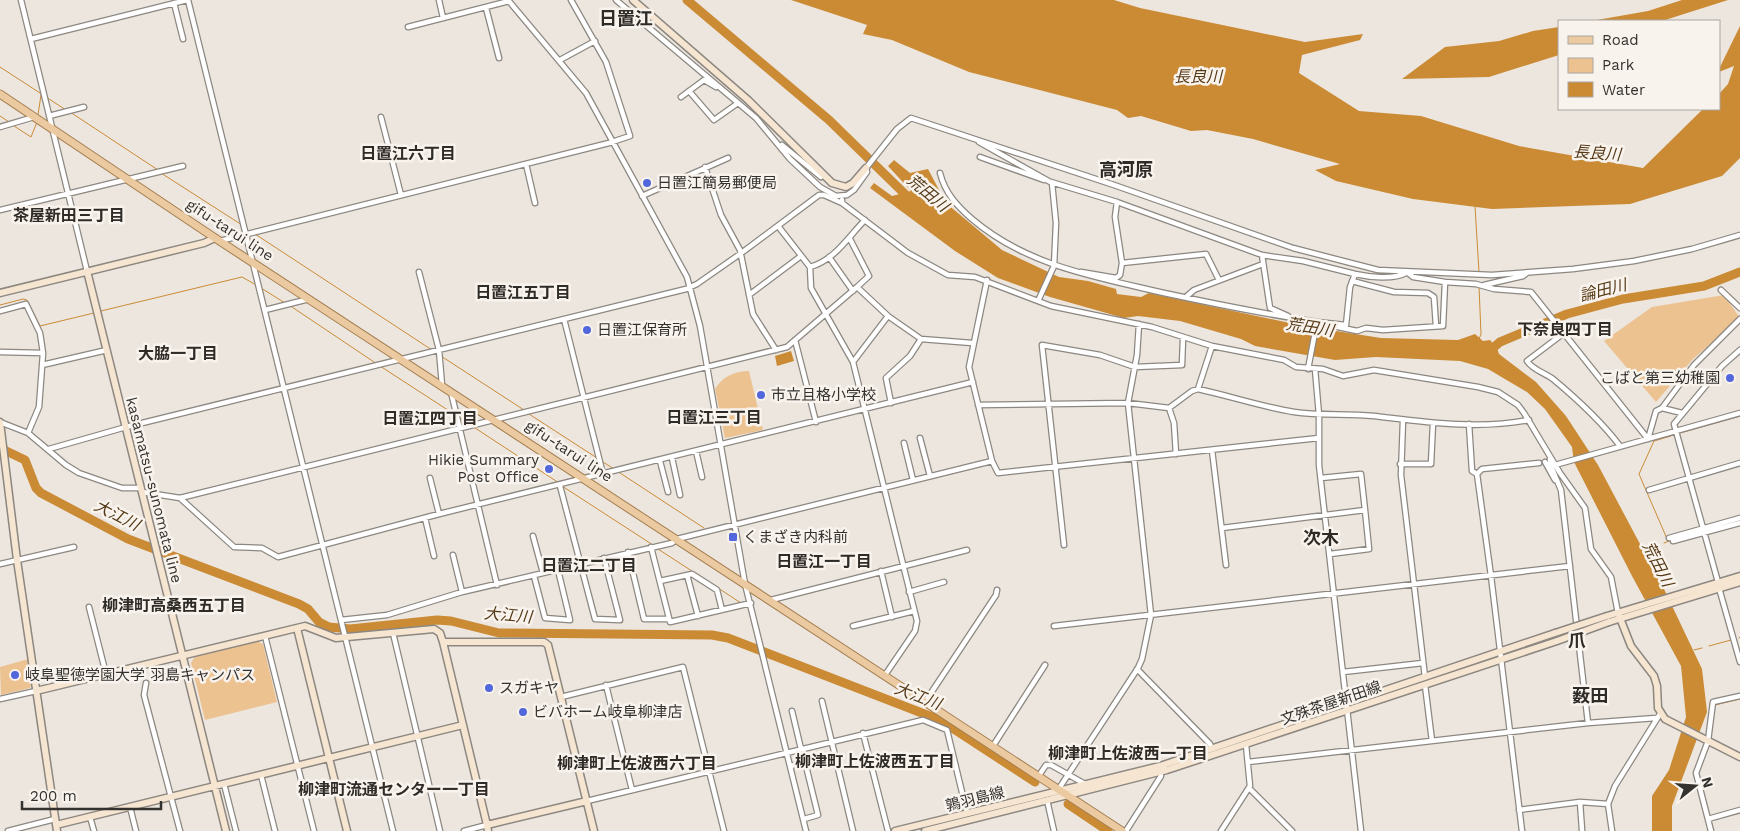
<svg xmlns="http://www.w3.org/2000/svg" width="1740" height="831" font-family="'Work Sans','Noto Sans JP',sans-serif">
	<rect width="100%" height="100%" fill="#ece6df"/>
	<path fill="#ecc291" d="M1724,295L1740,318L1693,359L1656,402L1604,341L1652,307Z
		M749,371L763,430L725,438L715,389C723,376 735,371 749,371Z
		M257,641L263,644L277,702L205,720L191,663L195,656Z
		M28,659L31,685L30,688L1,695L0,667Z"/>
	<path fill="#cb8b35" d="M791,0H1114L1140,8L1305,42L1363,34L1360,40L1302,55L1299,73L1359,111L1421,116L1519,146L1643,168L1703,109H1719V94L1728,84L1734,66L1719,72V69L1740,26V158L1722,176L1630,204L1492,209L1413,199L1336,181L1315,170L1340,164L1253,139L1207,130L1191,131L1141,116L1128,118L1117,110L969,72L892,40L863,34L867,25Z
		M1682,0H1728L1662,21H1591L1648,11Z
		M1559,27V55L1489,77L1402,79L1445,47L1499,41L1533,31Z
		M894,160L910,173L928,169L946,203L1002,250L1059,277L1088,281L1116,289L1117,294L1141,297L1149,293L1304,326L1381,338L1458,340L1475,334L1483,341L1490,340L1497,348L1499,354L1536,382L1566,416L1598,465L1665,591L1702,669L1707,712L1672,806V831H1652V796L1669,770L1686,717L1681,666L1632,576L1574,462L1572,447L1545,409L1527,392L1488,369L1460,361L1376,357L1335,360L1255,346L1241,339L1180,321L1138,316L1124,318L1050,297L998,278L955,251L870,188L874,183L892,196L911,191L888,166Z
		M791,351L794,361L777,366L775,356Z"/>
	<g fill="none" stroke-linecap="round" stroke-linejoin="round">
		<path stroke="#cb8b35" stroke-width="1" d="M0,67L43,95
			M46,97L66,110
			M70,112L158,170
			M38,115L41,95
			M0,116L9,122
			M14,126L31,137L37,122
			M161,173L242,225
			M1475,206L1479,272
			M255,234L432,350
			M261,288L285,303
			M0,305L23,299L27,300L40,326L94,313
			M289,305L377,364
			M101,311L242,277L258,286
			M1479,339L1481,334L1479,286
			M441,356L524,410
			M380,366L454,414
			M529,414L597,458
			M460,418L469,424
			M472,426L559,483
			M1680,433L1740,416
			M603,462L614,469
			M617,471L704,528
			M562,486L653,545
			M1714,528L1740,520
			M1668,541L1639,474L1654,441L1671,436
			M1664,543L1672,540
			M658,549L741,603
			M1644,552L1659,545
			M1739,638L1740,637
			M1709,646L1731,640
			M1694,650L1702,648
			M1715,705L1740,699"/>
		<path stroke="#cb8b35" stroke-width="9" d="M687,0L829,120L911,200
			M1487,353L1500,342L1567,314L1623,299L1704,286L1740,272
			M0,448L25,460L36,488L41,493L128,539L299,604L308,609L319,622L329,627L350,629L437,620L451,621L499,633L712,635L728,638L940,720L1035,782
			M1068,804L1108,831"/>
		<defs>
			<path id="street" d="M21,0L87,271
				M188,0L393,831
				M439,0L443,18
				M508,0L586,93L687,277L700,326L745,584L806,831
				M616,0L756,118L790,159L820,187L836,196L847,195L854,190L867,172L866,168L897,129L911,118L1114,185L1293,248L1378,270L1492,275L1573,269L1634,261L1692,249L1740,235
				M174,3L183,39
				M486,8L499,58
				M408,27L509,1
				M31,39L187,0
				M560,60L595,41
				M689,91L714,120L738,103
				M681,97L704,80L716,87
				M49,116L84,107
				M381,117L401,195
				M0,127L34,117
				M979,142L1052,183L1056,223L1054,266L1038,301
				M782,145L821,177L823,175
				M980,157L1044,180
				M526,164L535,203
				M705,167L721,215L740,250L753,314L776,350
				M940,173C945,193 957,206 972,219C1027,266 1096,277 1164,293C1215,304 1266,314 1317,322
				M1051,182L1117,202
				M642,196L728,158
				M842,203L908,253L948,275L975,277L1051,306L1152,327L1212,346L1284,360L1296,367L1323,369L1343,376L1374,370L1478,387L1498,392L1518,405L1524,413L1560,473L1585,508L1591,549L1611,577L1618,613
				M0,210L183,166
				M778,226L810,267L811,288L853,362L917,621L915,631L885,675
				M850,239L869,276L857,287
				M220,241L609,143L630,136L606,62L571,0
				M829,257L853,291
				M1122,263L1206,254L1219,280
				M810,267C835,260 848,237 865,220
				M419,272L439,350L442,385
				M1081,272L1116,278L1120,275L1122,263L1115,217L1117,202L1262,255
				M1408,273L1413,277L1445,282L1476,284L1494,289L1531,292L1648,439
				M987,280L969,367L992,461L998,473L1319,438
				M1352,281L1394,292L1428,293L1434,297L1436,326
				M1484,285L1523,276L1527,273
				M1721,290L1740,308
				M749,295L801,256
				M1186,297L1194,290L1263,264
				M265,310L309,299
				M0,311L26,304L40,333L43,353L39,407L28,433
				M1288,316L1270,308L1262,255L1303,261L1355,274
				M564,319L603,474
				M1338,327L1357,331L1366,328L1383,330L1443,326L1445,282
				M1564,333L1527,361C1534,371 1544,372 1553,379C1577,399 1601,421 1620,446
				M795,340L816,422
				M0,352L43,353
				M853,362L888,316
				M42,365L107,350
				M1308,369L1317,322L1346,325L1350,287L1355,274C1369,277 1393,280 1406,273
				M1315,369L1319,415V465L1361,831
				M1198,389L1212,346
				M451,392L497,585
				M891,403L886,378L910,356L921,339
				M978,405L1128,403L1169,408L1192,391L1198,389C1230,396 1262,407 1294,412C1321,416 1347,413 1374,416C1425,422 1477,430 1529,420
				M1169,408L1174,423L1176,454
				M1662,408L1694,365L1740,319
				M1403,420L1401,475L1425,677
				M0,422L28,433L66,465L79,473L122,488H141
				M1469,424L1472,471L1477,474L1491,576L1522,831
				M920,438L930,476
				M1648,439L1656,411L1662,408L1682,413
				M904,443L913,480
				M49,449L126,427L686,289L697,284L740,254L819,195H824L842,203V200
				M1212,450L1226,565
				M696,451L702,477
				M672,458L680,495
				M1550,458V464L1561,490L1588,723
				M660,461L668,492
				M1545,462L1555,480
				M1400,464H1431L1433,423
				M1555,465L1740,413
				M1477,474L1482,469L1539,463
				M430,478L439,514
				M560,486L595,619L620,620L604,558
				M1649,490L1740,463
				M142,492L180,498L787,347L857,287L888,316L921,339L972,343
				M180,498L234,547L262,548L278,557L439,514L973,382
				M425,518L434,556
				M1222,528L1365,510L1361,474L1321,478
				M533,536L543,573
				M1669,538L1740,518
				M1673,541L1740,523
				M1064,545L1042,345L1100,355L1135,367L1182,365L1183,338
				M651,547L670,622L751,603
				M628,552L644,619H669
				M1330,554L1369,549L1365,510
				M453,555L462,592
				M0,564L74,547
				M881,571L892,617
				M687,575L698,616
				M534,576L545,618L570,620L558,570
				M660,581L692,574L717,590L722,610
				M1718,582L1674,424L1722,366L1740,350
				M1719,588L1740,662
				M909,592L944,582
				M771,600L967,550
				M89,607L106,674
				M341,620L387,615L462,592L672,543L677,539L992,461
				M853,626L914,611
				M1054,626L1570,566
				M393,633L440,831
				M265,636L314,831
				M1137,669L1210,744L1212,749
				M1343,672L1423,663
				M146,683L144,695L180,831
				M606,685L632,790
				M1425,685L1432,741
				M561,697L683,667L724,831
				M0,699L36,691
				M822,701L853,831
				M925,702L996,595L997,590
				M792,711L801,749
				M863,733L888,831
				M993,746L1045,665
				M1248,762L1588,723L1656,718
				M791,766L805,762L818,815L804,819
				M261,775L275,831
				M1038,777L1046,765H1051L1085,784
				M224,784L236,831
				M1249,788L1292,831
				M1058,790L1138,668L1142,659L1151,615L1128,403L1137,355L1139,324
				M1047,800L1054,831
				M587,801L923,720L947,730L967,813
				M1580,802L1582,830
				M130,807L136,831
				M1519,810L1580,802L1608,804
				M90,817L94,831
				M1708,819L1740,810
				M8,831L55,819
				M464,831L487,825
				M1126,831L1161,776L1160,772
				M1221,831L1250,786L1246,745
				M1612,831L1608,804L1615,786L1660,714
				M1711,831L1696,773L1708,741L1713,702L1740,696"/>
			<path id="secondary" d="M633,0L748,100L832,183L846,187L853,183L866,168
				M87,271L226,831
				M0,293L204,243L215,238
				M0,422L17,560L57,831
				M1618,613L1631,646L1654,676L1657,686L1658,708L1665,719L1740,757
				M1607,616L1740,576
				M1609,622L1740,582
				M297,628L347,831
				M443,642H544L548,645L594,831
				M36,691L305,626L336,638L434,629L440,633L443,642L487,825
				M56,825L463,725
				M488,831L487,825L587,801
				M895,831L1160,766L1555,633
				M925,831L1167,770L1557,641"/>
			<path id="primary" d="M0,94L215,238L1122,831"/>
		</defs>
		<use href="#street" stroke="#8c8781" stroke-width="7"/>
		<use href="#secondary" stroke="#8c8781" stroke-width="9"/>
		<use href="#primary" stroke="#a47e50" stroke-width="9"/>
		<use href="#street" stroke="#fff" stroke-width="4.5"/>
		<use href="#secondary" stroke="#f6e5d0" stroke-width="6"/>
		<use href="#primary" stroke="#eccaa1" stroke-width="7"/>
		<defs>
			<path id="secondary-bridge" d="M1555,633L1607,616
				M1557,641L1609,622"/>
		</defs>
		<use href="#secondary-bridge" stroke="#8c8781" stroke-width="9" stroke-linecap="butt"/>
		<use href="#secondary-bridge" stroke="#f6e5d0" stroke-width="6"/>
	</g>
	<g fill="#5267dc" stroke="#f9f3ed" stroke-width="2">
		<circle cx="647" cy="183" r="5"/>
		<circle cx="587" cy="330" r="5"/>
		<circle cx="1730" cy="378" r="5"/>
		<circle cx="761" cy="395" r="5"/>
		<circle cx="549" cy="469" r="5"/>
		<rect x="728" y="532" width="10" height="10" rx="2.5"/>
		<circle cx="15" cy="675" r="5"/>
		<circle cx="489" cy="688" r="5"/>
		<circle cx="523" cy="712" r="5"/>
	</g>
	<g text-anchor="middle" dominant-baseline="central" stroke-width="5" stroke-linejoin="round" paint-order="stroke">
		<g font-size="15" fill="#34322f" stroke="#f9f3ed" text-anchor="start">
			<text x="657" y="183">日置江簡易郵便局</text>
			<text x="597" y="330">日置江保育所</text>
			<text x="1720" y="378" text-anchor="end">こばと第三幼稚園</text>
			<text x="771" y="395">市立且格小学校</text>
			<text x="539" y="460" text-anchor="end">Hikie Summary<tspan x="539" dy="17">Post Office</tspan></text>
			<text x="743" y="537">くまざき内科前</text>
			<text x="25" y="675">岐阜聖徳学園大学 羽島キャンパス</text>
			<text x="499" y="688">スガキヤ</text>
			<text x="533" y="712">ビバホーム岐阜柳津店</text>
		</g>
		<g font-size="15" fill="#34322f" stroke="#f9f3ed">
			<text transform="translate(230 230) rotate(33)">gifu-tarui line</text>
			<text transform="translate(569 451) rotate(33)">gifu-tarui line</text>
			<text transform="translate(154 490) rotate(76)">kasamatsu-sunomata line</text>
			<text transform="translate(1331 703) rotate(-19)">文殊茶屋新田線</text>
			<text transform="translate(975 799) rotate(-14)">鶉羽島線</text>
		</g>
		<g font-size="16" font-style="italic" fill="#553a17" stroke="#f9f3ed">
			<text x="1198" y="76">長良川</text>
			<text transform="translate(1597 153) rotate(4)">長良川</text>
			<text transform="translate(928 193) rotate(40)">荒田川</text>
			<text transform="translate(1603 290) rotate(-14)">論田川</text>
			<text transform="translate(1310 327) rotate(9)">荒田川</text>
			<text transform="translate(117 515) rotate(27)">大江川</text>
			<text transform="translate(1658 564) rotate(63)">荒田川</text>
			<text transform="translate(508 615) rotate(5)">大江川</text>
			<text transform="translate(918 696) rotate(21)">大江川</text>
		</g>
		<g font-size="16" font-weight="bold" fill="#2f2b26" stroke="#f9f3ed">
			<text x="408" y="153">日置江六丁目</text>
			<text x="69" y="215">茶屋新田三丁目</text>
			<text x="523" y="292">日置江五丁目</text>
			<text x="1565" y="329">下奈良四丁目</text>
			<text x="178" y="353">大脇一丁目</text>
			<text x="714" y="417">日置江三丁目</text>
			<text x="430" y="418">日置江四丁目</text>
			<text x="824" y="561">日置江一丁目</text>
			<text x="589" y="565">日置江二丁目</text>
			<text x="174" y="605">柳津町高桑西五丁目</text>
			<text x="1128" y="753">柳津町上佐波西一丁目</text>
			<text x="875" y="761">柳津町上佐波西五丁目</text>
			<text x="637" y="763">柳津町上佐波西六丁目</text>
			<text x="394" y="789">柳津町流通センター一丁目</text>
		</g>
		<g font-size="18" font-weight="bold" fill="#2f2b26" stroke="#f9f3ed">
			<text x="626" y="18">日置江</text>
			<text x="1126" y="169">高河原</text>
			<text x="1321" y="537">次木</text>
			<text x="1577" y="640">爪</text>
			<text x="1590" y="695">薮田</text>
		</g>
	</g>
	<rect x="1558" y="20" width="162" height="90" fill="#f9f3ed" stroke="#aaa6a1"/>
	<rect x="1568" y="36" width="25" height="8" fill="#eccaa1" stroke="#aaa6a1"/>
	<text x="1602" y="45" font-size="15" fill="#34322f">Road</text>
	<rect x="1568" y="58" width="25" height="15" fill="#ecc291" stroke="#aaa6a1"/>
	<text x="1602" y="70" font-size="15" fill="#34322f">Park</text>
	<rect x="1568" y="82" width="25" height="15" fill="#cb8b35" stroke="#aaa6a1"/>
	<text x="1602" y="95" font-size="15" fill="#34322f">Water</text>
	<g transform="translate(1695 786) rotate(73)" stroke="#f9f3ed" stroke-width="4" paint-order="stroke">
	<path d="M0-4L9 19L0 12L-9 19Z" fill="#34322f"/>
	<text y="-8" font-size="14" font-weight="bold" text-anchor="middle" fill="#34322f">N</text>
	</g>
	<path d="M22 801v8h139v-8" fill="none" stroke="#34322f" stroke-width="2.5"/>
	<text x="30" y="801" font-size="15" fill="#34322f" stroke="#f9f3ed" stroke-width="4" paint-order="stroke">200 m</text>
</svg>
